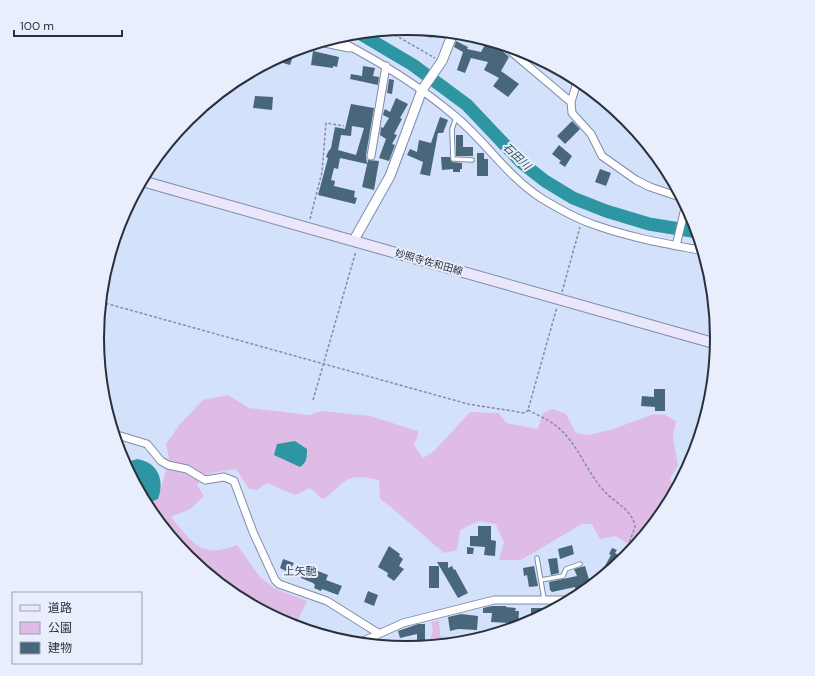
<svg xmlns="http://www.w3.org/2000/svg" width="815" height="676" font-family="'DM Sans','Noto Sans JP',sans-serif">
	<rect width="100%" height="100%" fill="#d4e1fb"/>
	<path fill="#dfbce6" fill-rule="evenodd" d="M228,395L249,408L309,415L322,411L370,416L418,431V435L414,445L423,458L434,451L470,412L499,413L506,423L538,429L543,413L553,409L566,414L576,433L589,435L613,429L654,414L665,415L676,421L673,436L678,466L670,479L676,490L665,510L648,532L642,531L632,546L615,536L600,539L592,524H582L521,560H499L504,543L496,524L479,521L460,530L457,550L444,553L392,508L380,499L379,480C369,478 356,475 347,480C337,485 333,495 322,499L310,488L295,495L267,483L257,490L249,489L236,469L206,474L197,485L204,496L190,509L171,517C193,543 200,559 237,545L260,577L274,588L307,601L295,626L235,596L188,557L146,504L158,499L169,459L166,444L180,424L203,400ZM295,441L307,449L304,465L277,444Z
		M439,620L440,635L454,643L427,646L433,631L431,622Z"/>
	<path fill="#2e95a2" d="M295,441L307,449C307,456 307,463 300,467L274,455L277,444Z
		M137,459C158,462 165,480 158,499L146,504L124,463Z"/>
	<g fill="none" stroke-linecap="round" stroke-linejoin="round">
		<path stroke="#2e95a2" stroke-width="13" d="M359,33L413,65L467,105L522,163L545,181L573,198L606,211L649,224L698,232"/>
	</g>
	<path fill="#48677a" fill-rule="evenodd" d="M427,30L433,32L431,38L425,35Z
		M456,41L468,47L467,49L481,52L487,41L498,47L509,57L501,71L519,84L508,97L493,86L499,78L484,70L488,62L471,58L465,73L457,70L463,52L454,47Z
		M295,50L290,65L283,63L284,61L281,60L283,55Z
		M313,51L339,57L337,67L333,66V68L311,65Z
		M363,66L375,68L373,76L379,77L378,85L350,79L351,74L362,76Z
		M389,79L394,80L392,94L387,93Z
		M255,96L273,97L272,110L253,108Z
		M396,98L408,104L400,118L402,119L394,134L397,135L392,144L395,145L389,161L379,158L386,139L380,135L381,127L383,128L389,118L383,115L384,111L385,109L390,112Z
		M351,104L374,108L366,155L367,164L340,158L338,169L334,168L331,180L335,181L334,186L355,191L354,197L357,198L355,204L318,195L328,158L326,157L328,152L331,148L335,127L345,129ZM352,126L364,128L356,155L338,150L341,135L351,136Z
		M440,117L448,120L443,133H438L430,176L420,174L423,162L407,155L410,149L417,152L419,140L431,143Z
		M572,121L580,129L565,144L557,136Z
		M456,135H463V147H473V156H456Z
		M559,145L572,156L565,167L559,163L561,161L552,154Z
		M477,153H484V159H488V176H477Z
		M441,157H450L452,162L462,163V169H460V172H453V169L442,170Z
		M368,160L379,161L374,190L362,187Z
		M600,169L611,173L606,186L595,182Z
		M654,389H665V411H655V407L641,406L642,396L654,397Z
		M478,526H491V540L496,541L495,556L484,555L485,547L470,546V536H478Z
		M572,545L574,554L560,559L558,549Z
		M389,546L400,554L399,556L403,559L399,566L404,569L394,581L387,576L388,573L378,567Z
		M467,547L474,548L473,554H467Z
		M612,548L617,550L615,553L621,557L613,568L605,575L601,573L611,555L609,554Z
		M557,558L559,573L551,575L548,559Z
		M283,559L294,563L288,572L280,568Z
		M437,562H448V568L452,566L454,570L455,569L468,593L458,598Z
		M305,566L328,575L326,580L342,586L338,595L322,589L321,591L314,588L315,585L313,583L301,578Z
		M429,566H439V588H429Z
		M534,566L538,586L529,587L527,575L524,576L523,568Z
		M585,566L591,586L582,590L581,595H576L575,587L552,592L550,590L549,582L577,576L574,569Z
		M368,591L378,595L374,606L364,602Z
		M492,606H506V607L516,608L515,611H519L518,627H508L509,623L491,622L492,613H483V608Z
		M531,608H557L531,622Z
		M461,614L478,616L477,630L458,629L450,631L448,617Z
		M418,624H425V643H417V634L400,638L398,631Z"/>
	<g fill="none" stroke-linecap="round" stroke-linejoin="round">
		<defs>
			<path id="service" d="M456,118L452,129L453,159L472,160
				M537,558L544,599
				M541,580L563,576L566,569L580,564"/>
			<path id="minor" d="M334,38C377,60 419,85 456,117C486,142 507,176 541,198C559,209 578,220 598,226C632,238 668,244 704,251
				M320,42L349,48
				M502,44L571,102
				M578,79L571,102L572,113L591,134L602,156L636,180L650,187L683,198
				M371,156L386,66
				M676,246L686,204
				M114,434L147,444L161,461L168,465L187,469L205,480L224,477L234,481L253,532L275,580L279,584L327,601L378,633
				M359,643L403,623L494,600H572"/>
			<path id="tertiary" d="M354,240L390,176L422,90L442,61L453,33"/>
			<path id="secondary" d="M142,181L717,344"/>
		</defs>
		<use href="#service" stroke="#7e8ca9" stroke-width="5.5"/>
		<use href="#minor" stroke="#7e8ca9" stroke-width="9"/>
		<use href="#tertiary" stroke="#7e8ca9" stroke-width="11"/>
		<use href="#secondary" stroke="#7e8ca9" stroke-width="12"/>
		<path stroke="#838da0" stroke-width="1.5" stroke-dasharray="3 2" stroke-linecap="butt" d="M386,30L435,58
			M310,219L322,172L326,123L344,126
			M562,292L580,227
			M101,302L468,404L525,413L528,410L557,307
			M313,400L356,251
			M528,410C537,415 547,419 555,425C579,443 586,473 606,493C616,503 634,512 635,527L623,560"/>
		<use href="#service" stroke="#fff" stroke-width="3.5"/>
		<use href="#minor" stroke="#fff" stroke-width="7"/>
		<use href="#tertiary" stroke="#fff" stroke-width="9"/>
		<use href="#secondary" stroke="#eae6fb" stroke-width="10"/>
	</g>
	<g text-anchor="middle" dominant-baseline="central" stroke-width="4" stroke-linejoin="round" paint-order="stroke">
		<g font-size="10" fill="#2a303c" stroke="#e8eefb">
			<text transform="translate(429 262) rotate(16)">妙照寺佐和田線</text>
		</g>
		<g font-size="11" font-style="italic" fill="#265258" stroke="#e8eefb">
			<text transform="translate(517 156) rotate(43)">石田川</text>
		</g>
		<g font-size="11" fill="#2e3a53" stroke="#e8eefb">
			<text x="300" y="571">上矢馳</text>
		</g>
	</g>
	<path d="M0 0H815V676H0ZM104 338a303 303 0 1 1 606 0a303 303 0 1 1-606 0Z" fill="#e8eefb" fill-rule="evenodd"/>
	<path fill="none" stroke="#2a303c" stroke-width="2" d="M104 338a303 303 0 1 1 606 0a303 303 0 1 1-606 0Z"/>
	<rect x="12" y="592" width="130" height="72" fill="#e8eefb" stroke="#9ca2af"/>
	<rect x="20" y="605" width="20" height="6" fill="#eae6fb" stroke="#9ca2af"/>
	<text x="48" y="612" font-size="12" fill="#2a303c">道路</text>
	<rect x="20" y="622" width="20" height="12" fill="#dfbce6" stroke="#9ca2af"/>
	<text x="48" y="632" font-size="12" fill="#2a303c">公園</text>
	<rect x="20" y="642" width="20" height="12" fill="#48677a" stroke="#9ca2af"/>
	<text x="48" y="652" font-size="12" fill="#2a303c">建物</text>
	<path d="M14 30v6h108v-6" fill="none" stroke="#2a303c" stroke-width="2"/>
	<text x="20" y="30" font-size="12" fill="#2a303c" stroke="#e8eefb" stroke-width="3" paint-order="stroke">100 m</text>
</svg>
